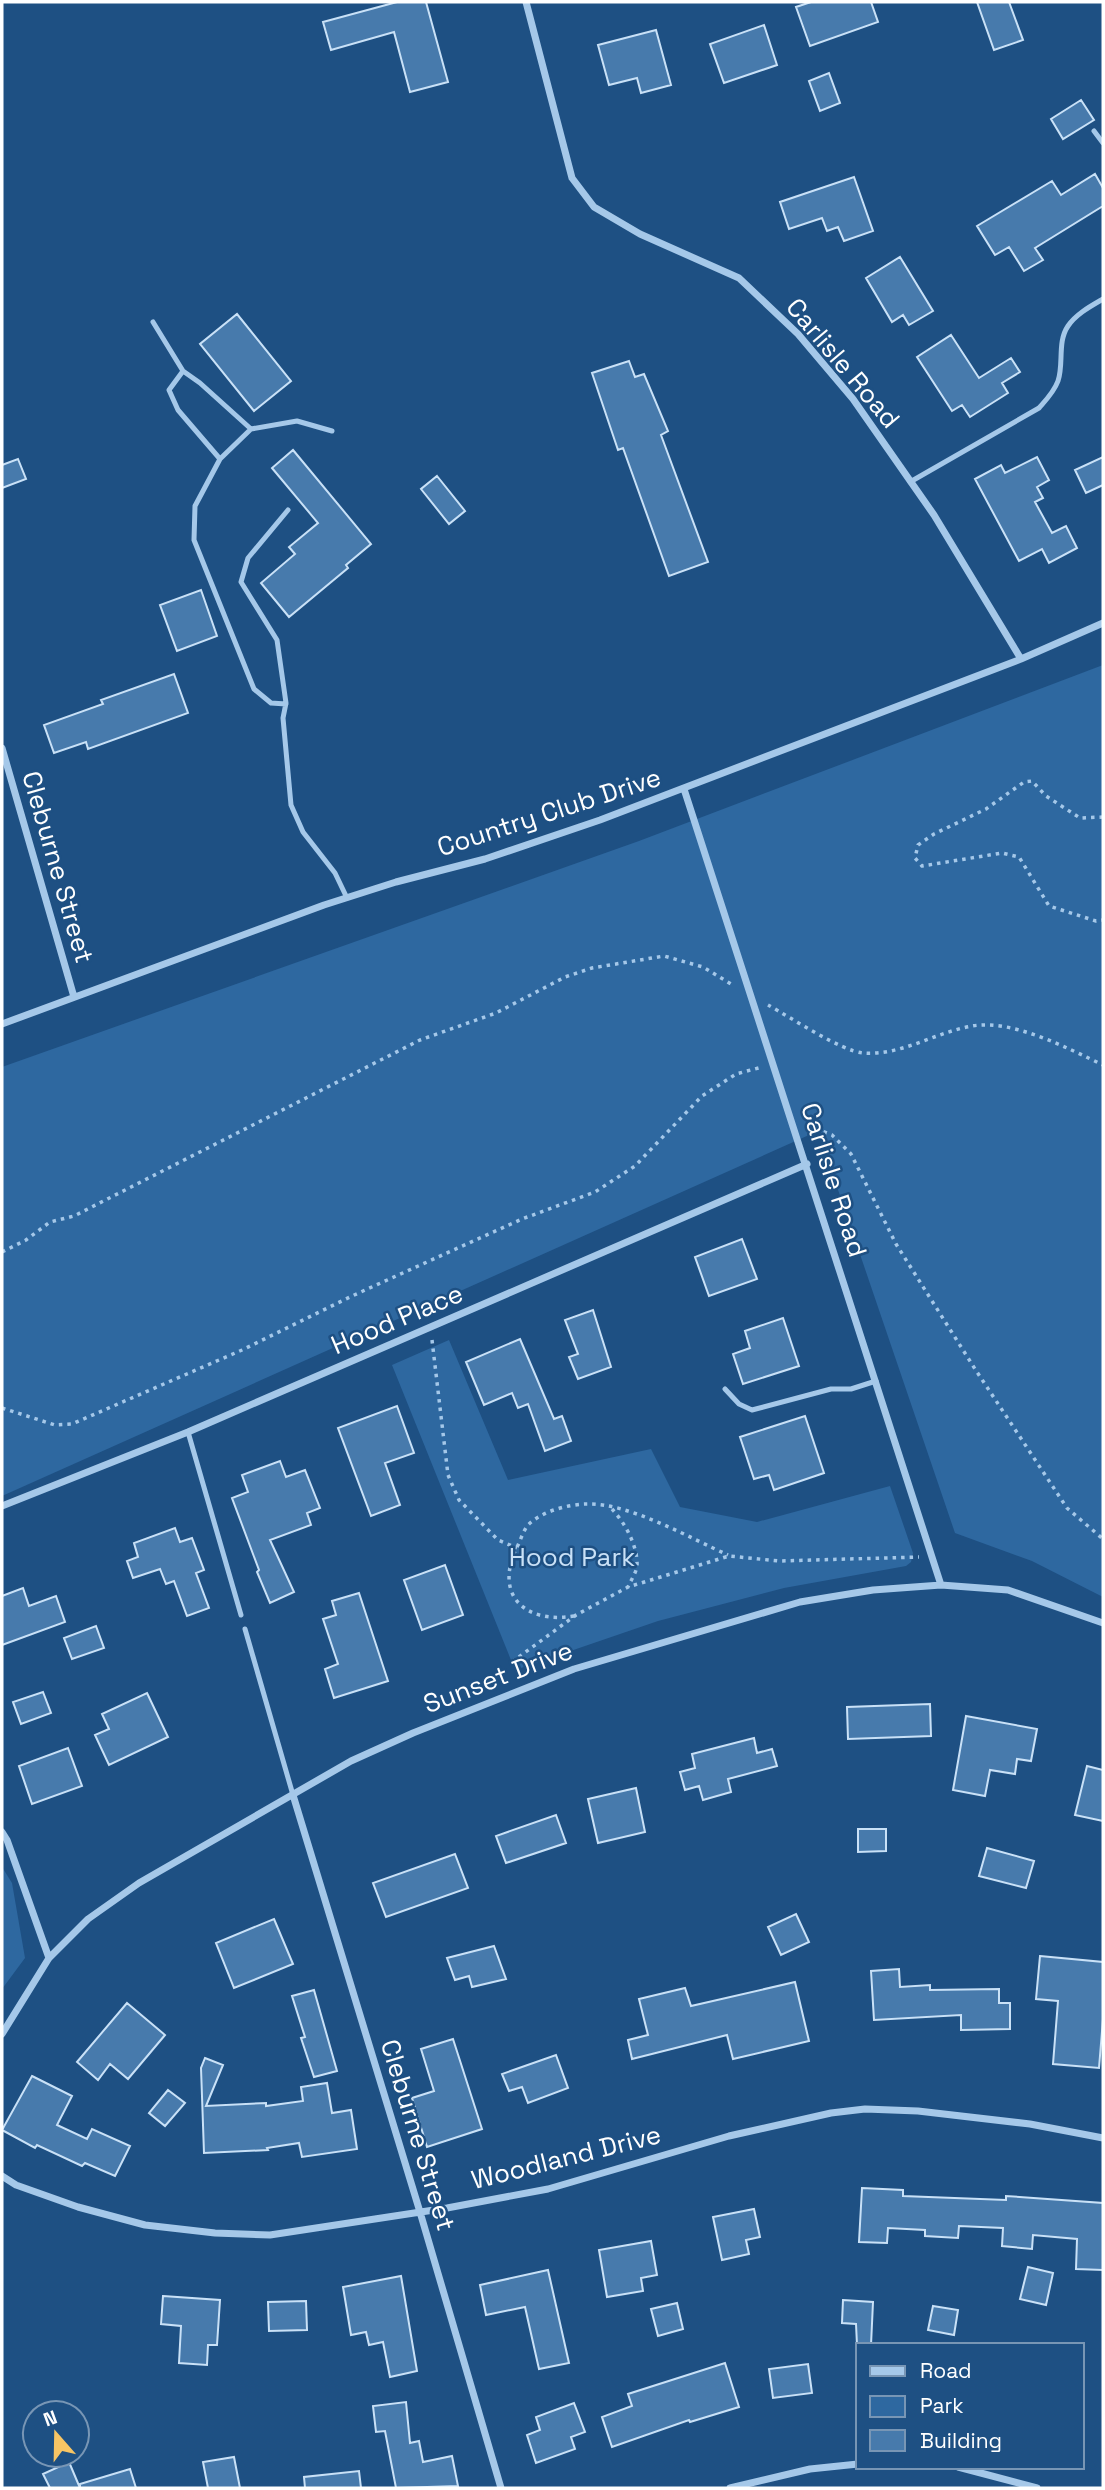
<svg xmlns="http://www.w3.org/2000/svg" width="1105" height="2490" font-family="'Space Grotesk',sans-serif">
	<rect width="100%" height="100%" fill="#1e5083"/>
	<path fill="#2e68a0" d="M1103,665V1597L1032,1561L955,1533L818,1131L2,1496V1067L639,841Z
		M449,1340L508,1480L651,1449L680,1507L757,1522L890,1486L913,1553L911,1562L906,1566L784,1588L658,1621L515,1670L392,1365Z
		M2,1867L12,1883L25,1958L2,1989Z"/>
	<path fill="#477aac" stroke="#c9e1f7" stroke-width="2" d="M397,2H426L448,82L410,92L394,32L331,50L323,22Z
		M811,2H871L878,22L810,46L796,7Z
		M977,2H1009L1023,40L994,50Z
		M764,25L777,65L724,83L710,44Z
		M656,30L671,85L641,93L637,78L609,85L598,45Z
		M829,73L840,103L820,111L809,81Z
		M1081,100L1094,120L1063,139L1051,119Z
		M1095,174L1103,188V206L1035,248L1043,260L1024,271L1009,247L995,255L977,226L1052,181L1061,195Z
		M854,177L873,231L844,241L838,227L827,231L822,218L789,229L780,202Z
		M900,257L933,311L909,325L903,315L892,322L866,278Z
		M237,314L291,381L254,411L200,344Z
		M951,335L979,378L1011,358L1020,372L1002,383L1008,393L970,417L962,405L952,411L917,357Z
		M629,361L635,377L644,374L668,431L661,435L708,562L669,576L623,448L618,450L592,373Z
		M293,450L371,544L346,565L348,568L289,617L261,583L295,554L289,547L318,523L272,468Z
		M1037,457L1049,480L1037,487L1043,498L1035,502L1052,533L1066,526L1077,548L1049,563L1042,549L1019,561L975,479L1001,465L1005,473Z
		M1103,457V485L1086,493L1075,470Z
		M18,459L26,479L2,488V465Z
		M437,476L465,511L449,524L421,489Z
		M201,590L217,636L177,651L160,605Z
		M174,674L188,713L88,749L86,742L54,753L44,725L103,704L101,700Z
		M742,1239L757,1279L709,1296L695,1257Z
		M593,1310L611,1367L578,1379L569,1357L578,1354L565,1320Z
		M783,1318L799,1366L743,1384L733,1354L750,1348L745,1331Z
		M520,1339L554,1419L562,1416L571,1441L545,1451L528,1404L518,1408L512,1393L484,1405L466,1362Z
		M397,1406L414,1453L385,1463L400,1505L371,1516L338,1428Z
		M805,1416L824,1473L774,1490L769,1475L754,1479L740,1437Z
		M280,1461L286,1477L305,1470L320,1508L307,1513L311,1525L270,1540L294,1592L270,1603L257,1572L259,1570L232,1498L248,1492L242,1475Z
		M175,1528L180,1542L192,1538L204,1570L196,1573L209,1608L187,1616L174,1581L166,1584L160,1569L133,1578L127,1561L138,1557L134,1543Z
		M445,1565L463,1615L422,1630L404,1580Z
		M23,1588L29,1606L56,1596L65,1622L2,1645V1596Z
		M359,1593L388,1681L334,1698L325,1669L338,1664L323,1619L336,1615L332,1601Z
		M96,1626L104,1648L72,1659L64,1638Z
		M43,1692L51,1713L21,1724L13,1702Z
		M147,1693L168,1737L109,1765L95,1735L109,1729L102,1714Z
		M930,1704L931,1736L848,1739L847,1707Z
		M966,1716L1037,1729L1031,1761L1017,1759L1015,1774L990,1770L985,1796L953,1790Z
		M754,1738L757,1753L772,1749L777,1766L728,1779L731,1792L703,1800L699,1786L685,1790L680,1772L695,1768L692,1754Z
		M68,1748L82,1786L32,1804L19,1766Z
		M1087,1766L1103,1770V1821L1075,1815Z
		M636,1788L645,1832L598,1843L588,1799Z
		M556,1815L566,1843L506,1863L496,1836Z
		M858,1829H886V1851L858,1852Z
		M987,1848L1034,1861L1026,1888L979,1876Z
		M455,1854L468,1888L386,1917L373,1883Z
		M796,1914L809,1942L781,1955L768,1927Z
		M274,1919L293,1964L234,1988L216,1943Z
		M494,1946L506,1979L472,1987L469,1976L455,1980L447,1958Z
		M1040,1956L1103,1962V2019L1099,2068L1053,2064L1058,2001L1036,1999Z
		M899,1969L900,1987L930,1985V1990L999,1989V2003H1010V2029L961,2030V2015L874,2020L871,1971Z
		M795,1982L809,2041L733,2059L727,2035L632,2059L628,2040L648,2035L639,1999L685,1988L691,2006Z
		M314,1990L337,2071L314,2077L301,2038L305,2037L292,1996Z
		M127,2003L165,2035L128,2079L110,2064L98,2080L77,2062Z
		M453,2039L482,2129L427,2147L412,2098L434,2091L421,2049Z
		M556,2055L568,2088L528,2103L522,2087L509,2091L502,2074Z
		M205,2058L223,2065L206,2106L266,2103V2106L303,2101L301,2087L327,2083L332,2113L351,2110L357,2149L302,2157L299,2143L267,2148L268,2150L204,2153L201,2068Z
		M32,2076L72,2096L57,2125L87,2139L92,2129L130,2146L115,2176L85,2163L82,2166L37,2145L35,2148L2,2130Z
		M168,2090L185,2103L165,2126L149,2113Z
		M862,2188L903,2190V2196L1006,2200V2196L1103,2203V2270L1076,2269L1077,2239L1033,2235L1032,2249L1002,2246L1003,2228L959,2226L958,2238L925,2236V2230L888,2228L887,2243L859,2242Z
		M754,2209L760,2237L746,2240L749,2254L722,2260L713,2217Z
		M651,2241L657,2275L641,2278L643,2291L607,2297L599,2250Z
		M1028,2267L1053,2273L1046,2305L1020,2299Z
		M548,2270L569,2363L539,2369L525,2307L486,2315L480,2285Z
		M401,2276L417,2371L390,2377L383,2342L369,2345L366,2332L351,2335L343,2287Z
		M163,2296L220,2300L217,2345H208L207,2365L179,2363L181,2326L161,2324Z
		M843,2300L873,2302L871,2345H858V2366L856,2324L842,2323Z
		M306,2301L307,2330L269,2331L268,2302Z
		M677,2303L683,2329L658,2336L651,2309Z
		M933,2306L958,2310L954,2335L928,2330Z
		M725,2363L739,2407L690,2422L689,2420L612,2447L602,2417L632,2406L628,2394Z
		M808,2364L812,2393L773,2398L769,2369Z
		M406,2402L410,2443L419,2441L423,2462L452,2456L458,2486L396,2488L385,2431L376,2432L373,2406Z
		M574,2403L585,2432L571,2437L575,2449L536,2463L527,2435L540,2430L536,2417Z
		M234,2457L240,2488H208L203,2462Z
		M69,2462L80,2488V2484L130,2469L136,2488H50L43,2474Z
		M359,2471L361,2488H305L304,2477Z"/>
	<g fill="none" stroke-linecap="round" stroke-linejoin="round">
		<path stroke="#a5c8e9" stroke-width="3.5" stroke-dasharray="3.5 5" stroke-linecap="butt" d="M1103,817L1080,818L1046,796L1032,781L1024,782L986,809L934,834L918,845L915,858L922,866L1002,853L1019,857L1049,906L1096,921L1103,920
			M768,1005C790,1017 841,1051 863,1053C901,1056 936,1032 972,1026C1013,1019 1067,1048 1103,1065
			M807,1132L819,1130L832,1135L851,1154L896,1244L975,1369L1067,1508L1103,1539
			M2,1252L26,1240L50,1222L74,1216L420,1040L496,1013L565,977L592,968L664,956L703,967L731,984
			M432,1340L448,1475L459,1500L498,1540L517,1548
			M2,1408L55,1425L72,1424L242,1350L352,1296L522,1219L595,1192L635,1166L702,1096L736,1074L762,1067
			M612,1509C625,1523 638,1546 637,1566C636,1573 631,1580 628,1587
			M574,1616C527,1624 494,1597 516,1549C520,1542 523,1531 528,1525C542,1511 569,1504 588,1504C629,1503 690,1538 728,1555
			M512,1662L576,1615L628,1587L729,1556L779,1561L919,1557"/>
		<path stroke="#a5c8e9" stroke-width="5" d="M1094,131L1103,143
			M153,322L183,371
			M220,459L251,429
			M910,482L1039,408C1046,400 1054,392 1058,381C1064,364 1057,342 1068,326C1076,314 1091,306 1103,299
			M288,510L248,558L241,582L277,640L286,703L283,718L291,805L303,832L335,873L347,898
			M286,704L271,703L254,689L194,540L195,506L220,459L178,410L169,390L183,371L200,383L251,429L297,421L332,431
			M725,1389L739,1404L752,1410L831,1389H851L876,1381
			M188,1432L241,1615
			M245,1629L293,1795"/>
		<path stroke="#a5c8e9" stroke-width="7" d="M526,2L572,178L594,207L640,234L739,278L798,334L853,399L934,515L1021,659
			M2,748L74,997
			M684,789L941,1585
			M2,1024L324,905L396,882L485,859L600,820L1021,659L1103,623
			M2,1506L188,1432L807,1164
			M293,1795L420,2212L501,2488
			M2,1832L7,1840L49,1958
			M2,2034L49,1958L88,1919L139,1883L351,1761L413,1733L574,1669L800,1602L873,1590L941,1585L1008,1590L1103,1623
			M2,2176L16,2185L78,2207L145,2225L215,2233L270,2235L447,2208L548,2189L729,2136L831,2113L865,2109L918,2111L1030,2124L1103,2138
			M958,2467L1037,2488
			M730,2488L810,2469L858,2464"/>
	</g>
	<g text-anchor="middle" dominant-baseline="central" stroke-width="5" stroke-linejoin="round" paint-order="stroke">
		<g font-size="26" fill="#fff" stroke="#1e5083">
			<text transform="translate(843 363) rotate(50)">Carlisle Road</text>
			<text transform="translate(549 812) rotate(-18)">Country Club Drive</text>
			<text transform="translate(58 867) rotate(74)">Cleburne Street</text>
			<text transform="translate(834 1180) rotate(72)">Carlisle Road</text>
			<text transform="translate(397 1319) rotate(-23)">Hood Place</text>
			<text transform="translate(498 1677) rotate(-21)">Sunset Drive</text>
			<text transform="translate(418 2135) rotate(73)">Cleburne Street</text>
			<text transform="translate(566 2157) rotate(-14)">Woodland Drive</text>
		</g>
		<g font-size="26" fill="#c9e1f7" stroke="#1e5083">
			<text x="572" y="1557">Hood Park</text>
		</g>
	</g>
	<rect width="1105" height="2490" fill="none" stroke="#ffffff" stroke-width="7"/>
	<rect x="856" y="2343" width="228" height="126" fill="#1e5083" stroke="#7896b5" stroke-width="2"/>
	<rect x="870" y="2366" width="35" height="10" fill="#a5c8e9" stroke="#7896b5" stroke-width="2"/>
	<text x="920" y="2378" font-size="21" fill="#ffffff">Road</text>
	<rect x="870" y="2396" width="35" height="21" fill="#2e68a0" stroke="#7896b5" stroke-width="2"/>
	<text x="920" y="2413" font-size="21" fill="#ffffff">Park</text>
	<rect x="870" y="2430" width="35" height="21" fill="#477aac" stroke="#7896b5" stroke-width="2"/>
	<text x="920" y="2448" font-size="21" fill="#ffffff">Building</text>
	<g transform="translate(56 2434) rotate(340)"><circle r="33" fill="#1e5083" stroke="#7896b5" stroke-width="2"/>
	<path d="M0-5L12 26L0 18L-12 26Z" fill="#f8c564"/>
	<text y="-10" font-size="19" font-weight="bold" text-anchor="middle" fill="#ffffff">N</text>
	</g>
</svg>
